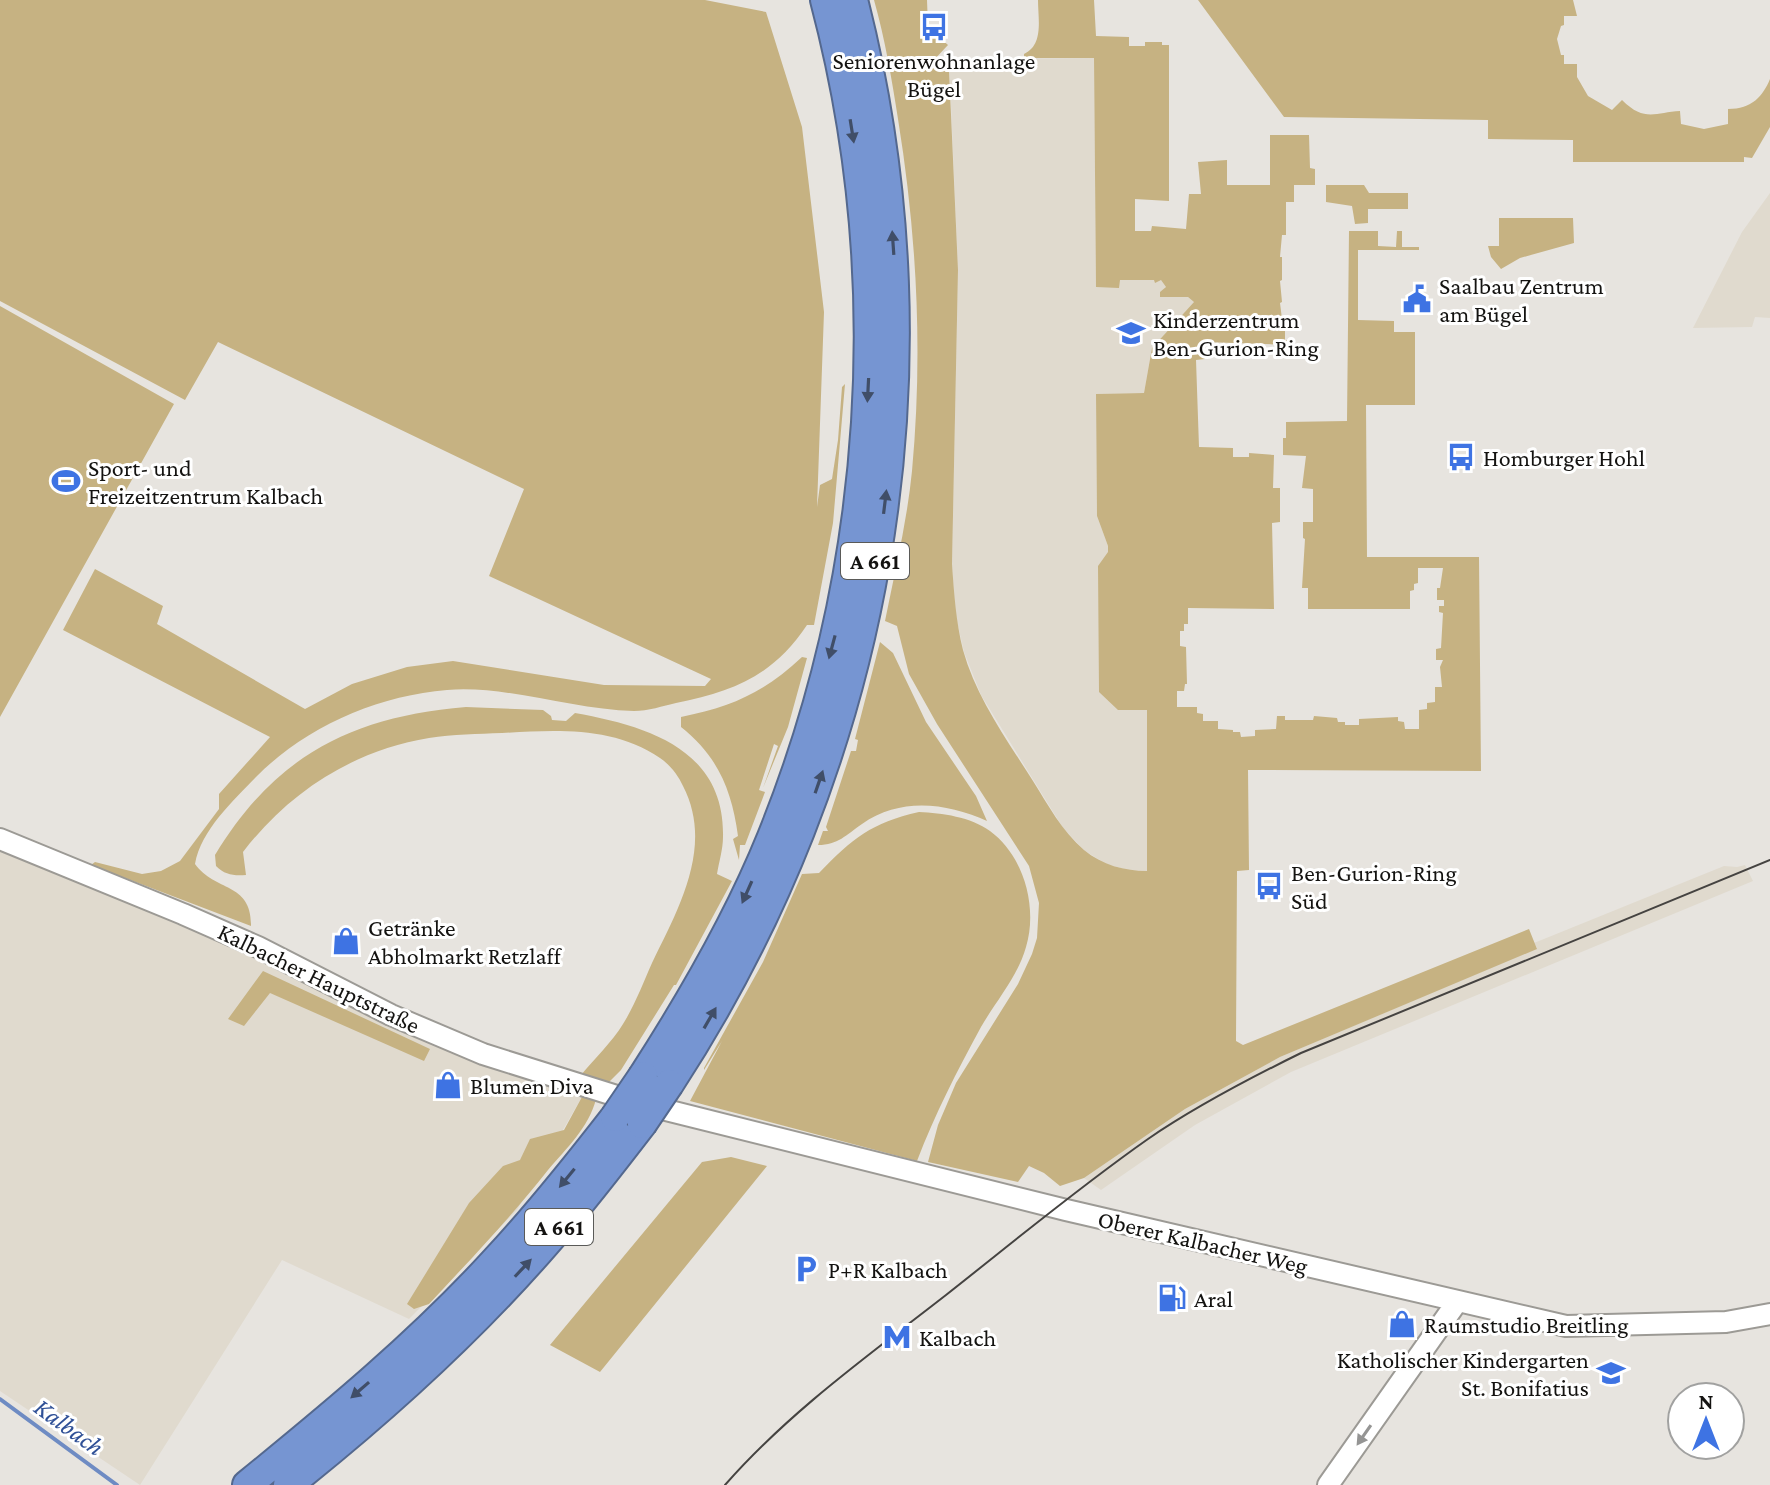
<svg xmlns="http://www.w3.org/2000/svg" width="1770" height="1485" font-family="'Crimson Pro',serif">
	<rect width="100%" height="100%" fill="#e7e4df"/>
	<path fill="#e0dace" d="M1094,58L1096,286L1119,287V280H1161L1166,287L1160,297H1188L1194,302L1152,348L1144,393L1096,394L1097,516L1108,546L1118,710H1147V871L1128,870L1106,864L1085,851L1063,828L981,695L964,652L955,613L952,564L958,270L949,59Z
		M1770,193V318L1755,317L1752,327L1693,328L1742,232Z
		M0,849L258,947L391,1015L587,1088L517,1210L409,1319L282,1260L140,1485L0,1391Z
		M1745,865L1753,881L1291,1072L1195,1125L1101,1190L1084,1178L1185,1109L1280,1057L1537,948L1534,943L1724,866L1737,867Z"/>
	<path fill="#c6b282" d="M0,0H705L766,12L802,127L824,312L817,507L820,485L832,479L838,440L842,387L845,384L833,523L814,625H807C773,676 734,691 676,703C663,706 648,711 634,711C573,710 508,685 447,690C377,696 307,726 257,776C234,800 201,830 195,864C215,892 252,882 251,926L91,865L95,862L142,874L161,871L180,861L219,809V794L270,737L63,630L95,569L163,606L157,624L305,709L352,684L407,667L453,661L604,685L705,686L711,679L489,576L524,489L218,342L185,400L0,301Z
		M874,0H927L928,27L948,45L933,61L949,70L958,270L952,564C954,593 956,622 963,650C976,697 1007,740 1033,781C1048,805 1062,831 1084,850C1102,865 1125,871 1147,871V710H1118L1099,692L1098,566L1108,552V546L1097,516L1096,394L1144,393L1152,348L1194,302L1188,297H1160V292L1166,287L1161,280L1155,283L1154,280H1120L1119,288L1096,287L1094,58H1024V54C1044,45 1038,19 1038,0H1094L1096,36L1129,37V46H1145V42H1162V45H1169V201L1135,199V231H1151L1152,226L1186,229L1189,194H1201L1198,162L1227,160V185H1270V135H1309L1310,168L1315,169V185H1294V202H1286V235H1282L1280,257H1282V280L1280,281L1282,302L1280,303L1282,319H1285V340H1290V345L1205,342V359L1196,360L1199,447L1233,448V457H1249V453L1274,455L1273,488H1280V522L1272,523L1274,609L1188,608V624H1184V631H1180V646L1186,647L1187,684H1185L1184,691H1177V707H1197V713L1203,714V721H1218V729L1233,730V732H1240L1241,737L1255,736V730L1276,729L1277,716H1285V720H1313L1314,716L1337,718L1338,722H1345V725H1359V719L1398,717V721L1404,722L1405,729H1419V710L1427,709V703L1435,702V687H1442L1440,667L1443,660H1436V649L1441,648L1443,613L1439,612V606H1444V600H1437V588H1440L1443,568H1418V583L1414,584V590L1410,591V609H1308V588H1302L1305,539L1303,538V522H1313V489L1302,488L1306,456L1283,455V438H1286V422L1347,421L1349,231H1378V246L1396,247L1397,231H1402V247H1419V250H1358V320L1394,321V332H1415V405H1366L1367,557H1479L1481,771L1248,770L1249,870L1237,871L1236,1041L1243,1045L1529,929L1537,949L1280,1057L1185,1109L1084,1178L1060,1186L1044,1173L1029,1166L1018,1182L928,1162L938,1125L956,1083L1018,984L1032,954L1037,938L1039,903L1029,866L937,724L909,674L897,626L885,621C895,571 907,522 912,471C923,353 917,236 898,119C892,80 885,39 874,0Z
		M1198,0H1573L1577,16H1564V25L1561,26L1557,39L1561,55H1564V64H1577V77L1588,96L1612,110L1622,100C1645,123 1656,112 1680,111L1681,124L1704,129L1728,124V109C1752,109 1763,96 1770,79V127L1752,158L1744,157V162H1573V140L1488,139V120L1284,117Z
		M1326,185H1364L1369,193H1408V209H1368V223L1355,224L1352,206L1326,202Z
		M1499,218H1573L1574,243L1520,258L1501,269L1491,257L1488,246H1499Z
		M0,306L174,404L0,717Z
		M880,642L893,653L926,722L976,796L987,821C946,803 901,797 862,824C846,835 838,845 818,845L823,831H828L826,827L851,751H856L858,740L855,739Z
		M802,657L807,658L788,727L763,788L778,746L774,744L759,790L765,792L745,845H740L739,860L733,839L738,836C732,791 718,756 681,727V717C732,707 765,692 802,657Z
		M466,707L543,710L551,716L552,720L566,721L575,713C647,726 725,749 723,837C723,849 719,862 717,874L732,881L676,985H674L621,1070L608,1083L581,1075C595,1058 612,1042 623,1024C635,1005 643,983 652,963C679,908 714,846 683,786C678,775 670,765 660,758C613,726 556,730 502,733C478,734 453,734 429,738C354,750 289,792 243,852L246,875C234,876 225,875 216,866L215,855C276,755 351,717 466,707Z
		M919,812C942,813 971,817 990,831C1024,856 1038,907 1026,947C1018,976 996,1001 981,1027C957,1071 935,1114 917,1161L690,1101L722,1041L704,1070V1068L763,962L802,874L819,873C853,838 871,823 919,812Z
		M263,971L430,1049L424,1061L270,993L244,1026L228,1019Z
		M583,1095L596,1099C589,1127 566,1149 548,1170C511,1217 470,1260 429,1304L414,1309L407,1304L469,1203L503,1166L520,1160L530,1139L564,1130Z
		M731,1157L767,1166L600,1372L550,1345L702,1162Z"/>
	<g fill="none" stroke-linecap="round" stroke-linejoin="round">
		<path stroke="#6e8bc3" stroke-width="4" d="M0,1399L117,1485"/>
		<defs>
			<path id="tertiary" d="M0,839L183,914L258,947L391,1015L483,1054L642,1104L1066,1210L1566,1326L1726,1322L1770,1314
				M1328,1485L1457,1302"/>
			<path id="motorway" d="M643,1076C692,1000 738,921 772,837C879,572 898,276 825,0
				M669,1084C879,763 948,372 853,0
				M247,1485C333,1415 420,1343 495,1261C538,1215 577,1166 615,1117
				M288,1485C380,1412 469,1332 546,1243C580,1205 611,1164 642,1124"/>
		</defs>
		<use href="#tertiary" stroke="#9c9a95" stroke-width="24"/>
		<use href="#motorway" stroke="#54688e" stroke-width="32"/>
		<use href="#tertiary" stroke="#fff" stroke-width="20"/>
		<use href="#motorway" stroke="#7695d2" stroke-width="28"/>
		<path stroke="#454341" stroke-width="2" d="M725,1485C789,1412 869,1355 946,1295C1012,1243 1078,1188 1148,1139C1196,1106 1248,1079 1301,1053L1770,860"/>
		<defs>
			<path id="motorway-bridge" d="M615,1117L643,1076
				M642,1124L669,1084"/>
		</defs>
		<use href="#motorway-bridge" stroke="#54688e" stroke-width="32" stroke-linecap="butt"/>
		<use href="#motorway-bridge" stroke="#7695d2" stroke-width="28"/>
	</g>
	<defs><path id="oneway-solid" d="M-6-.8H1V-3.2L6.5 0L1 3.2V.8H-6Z" transform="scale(2)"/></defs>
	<g fill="#404e68">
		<use href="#oneway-solid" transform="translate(852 131) rotate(81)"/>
		<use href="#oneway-solid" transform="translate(893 243) rotate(-94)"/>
		<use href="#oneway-solid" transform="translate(868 390) rotate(93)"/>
		<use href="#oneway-solid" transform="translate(885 502) rotate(-83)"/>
		<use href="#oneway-solid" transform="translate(832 647) rotate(105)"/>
		<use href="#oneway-solid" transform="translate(819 782) rotate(-71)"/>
		<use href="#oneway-solid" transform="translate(747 892) rotate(114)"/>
		<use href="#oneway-solid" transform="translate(710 1018) rotate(-60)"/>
		<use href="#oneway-solid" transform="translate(567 1178) rotate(129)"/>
		<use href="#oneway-solid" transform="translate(523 1268) rotate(-47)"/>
		<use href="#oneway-solid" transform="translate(360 1390) rotate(139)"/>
	</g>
	<use fill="#959594" href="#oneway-solid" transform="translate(1364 1435) rotate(125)"/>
	<defs>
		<symbol id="bus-bare" viewBox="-9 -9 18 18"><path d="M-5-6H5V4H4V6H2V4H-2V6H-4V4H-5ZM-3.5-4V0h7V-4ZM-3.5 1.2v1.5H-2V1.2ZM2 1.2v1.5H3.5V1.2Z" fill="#3e73e3" stroke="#fff" stroke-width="2.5" paint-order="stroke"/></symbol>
		<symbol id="civic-bare" viewBox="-9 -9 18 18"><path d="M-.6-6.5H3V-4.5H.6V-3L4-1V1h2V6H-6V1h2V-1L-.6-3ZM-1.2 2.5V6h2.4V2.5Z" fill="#3e73e3" stroke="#fff" stroke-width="2.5" paint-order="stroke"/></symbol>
		<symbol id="school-bare" viewBox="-9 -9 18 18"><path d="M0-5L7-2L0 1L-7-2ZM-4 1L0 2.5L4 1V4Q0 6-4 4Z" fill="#3e73e3" stroke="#fff" stroke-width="2.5" paint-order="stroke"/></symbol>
		<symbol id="stadium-bare" viewBox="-9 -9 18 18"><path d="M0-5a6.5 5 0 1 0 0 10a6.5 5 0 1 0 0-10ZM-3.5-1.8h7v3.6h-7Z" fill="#3e73e3" stroke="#fff" stroke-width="2.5" paint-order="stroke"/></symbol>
		<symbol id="shop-bare" viewBox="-9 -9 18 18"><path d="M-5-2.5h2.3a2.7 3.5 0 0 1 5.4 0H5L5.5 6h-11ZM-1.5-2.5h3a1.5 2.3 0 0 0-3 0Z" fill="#3e73e3" stroke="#fff" stroke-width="2.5" paint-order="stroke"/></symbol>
		<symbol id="parking-bare" viewBox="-9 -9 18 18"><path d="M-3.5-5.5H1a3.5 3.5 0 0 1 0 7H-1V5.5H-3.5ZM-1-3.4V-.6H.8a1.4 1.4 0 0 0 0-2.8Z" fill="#3e73e3" stroke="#fff" stroke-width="2.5" paint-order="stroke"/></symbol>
		<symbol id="fuel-bare" viewBox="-9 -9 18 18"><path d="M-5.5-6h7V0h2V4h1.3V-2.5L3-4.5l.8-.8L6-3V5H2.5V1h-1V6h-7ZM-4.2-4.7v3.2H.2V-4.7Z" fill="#3e73e3" stroke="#fff" stroke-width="2.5" paint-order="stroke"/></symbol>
		<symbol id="metro-bare" viewBox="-9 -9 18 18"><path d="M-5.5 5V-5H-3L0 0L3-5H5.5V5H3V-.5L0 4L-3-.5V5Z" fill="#3e73e3" stroke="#fff" stroke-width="2.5" paint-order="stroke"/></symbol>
	</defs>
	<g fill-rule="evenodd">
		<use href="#bus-bare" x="914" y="7" width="40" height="40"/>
		<use href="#civic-bare" x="1397" y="279" width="40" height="40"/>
		<use href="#school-bare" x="1111" y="313" width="40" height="40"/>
		<use href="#bus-bare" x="1441" y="437" width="40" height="40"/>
		<use href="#stadium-bare" x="46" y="461" width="40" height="40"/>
		<use href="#bus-bare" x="1249" y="866" width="40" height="40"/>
		<use href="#shop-bare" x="326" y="921" width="40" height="40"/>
		<use href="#shop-bare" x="428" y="1065" width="40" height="40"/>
		<use href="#parking-bare" x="786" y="1249" width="40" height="40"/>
		<use href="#fuel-bare" x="1152" y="1278" width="40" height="40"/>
		<use href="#shop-bare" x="1382" y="1304" width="40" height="40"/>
		<use href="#metro-bare" x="877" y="1317" width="40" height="40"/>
		<use href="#school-bare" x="1591" y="1353" width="40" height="40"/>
	</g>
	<g text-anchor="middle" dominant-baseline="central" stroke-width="6" stroke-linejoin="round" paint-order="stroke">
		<g fill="#fff" stroke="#5a5a58" stroke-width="2">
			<rect x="841" y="543" width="68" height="36" rx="6"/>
			<rect x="525" y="1209" width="68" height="36" rx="6"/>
		</g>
		<g font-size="22" font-weight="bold" fill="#141311">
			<text x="875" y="561">A 661</text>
			<text x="559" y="1227">A 661</text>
		</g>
		<g font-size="24" fill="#141311" stroke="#fff" text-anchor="start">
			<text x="934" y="60" text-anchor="middle">Seniorenwohnanlage<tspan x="934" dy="28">Bügel</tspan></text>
			<text x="1439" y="285">Saalbau Zentrum<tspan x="1439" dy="28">am Bügel</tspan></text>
			<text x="1153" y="319">Kinderzentrum<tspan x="1153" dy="28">Ben-Gurion-Ring</tspan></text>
			<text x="1483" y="457">Homburger Hohl</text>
			<text x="88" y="467">Sport- und<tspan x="88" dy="28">Freizeitzentrum Kalbach</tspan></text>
			<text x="1291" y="872">Ben-Gurion-Ring<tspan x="1291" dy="28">Süd</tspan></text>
			<text x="368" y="927">Getränke<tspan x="368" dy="28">Abholmarkt Retzlaff</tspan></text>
			<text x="470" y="1085">Blumen Diva</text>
			<text x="828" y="1269">P+R Kalbach</text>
			<text x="1194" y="1298">Aral</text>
			<text x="1424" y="1324">Raumstudio Breitling</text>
			<text x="919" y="1337">Kalbach</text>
			<text x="1589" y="1359" text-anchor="end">Katholischer Kindergarten<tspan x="1589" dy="28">St. Bonifatius</tspan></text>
		</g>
		<g font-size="24" fill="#141311" stroke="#fff">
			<text transform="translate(319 978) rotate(26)">Kalbacher Hauptstraße</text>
			<text transform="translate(1203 1242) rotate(13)">Oberer Kalbacher Weg</text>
		</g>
		<g font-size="26" font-style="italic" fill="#305197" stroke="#fff">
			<text transform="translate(69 1427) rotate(36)">Kalbach</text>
		</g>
	</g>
	<g transform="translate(1706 1421)"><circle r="38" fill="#ffffff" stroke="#a1a1a0" stroke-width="2"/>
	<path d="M0-6L14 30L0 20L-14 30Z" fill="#3e73e3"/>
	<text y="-12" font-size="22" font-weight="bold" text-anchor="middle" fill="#141311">N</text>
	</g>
</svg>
